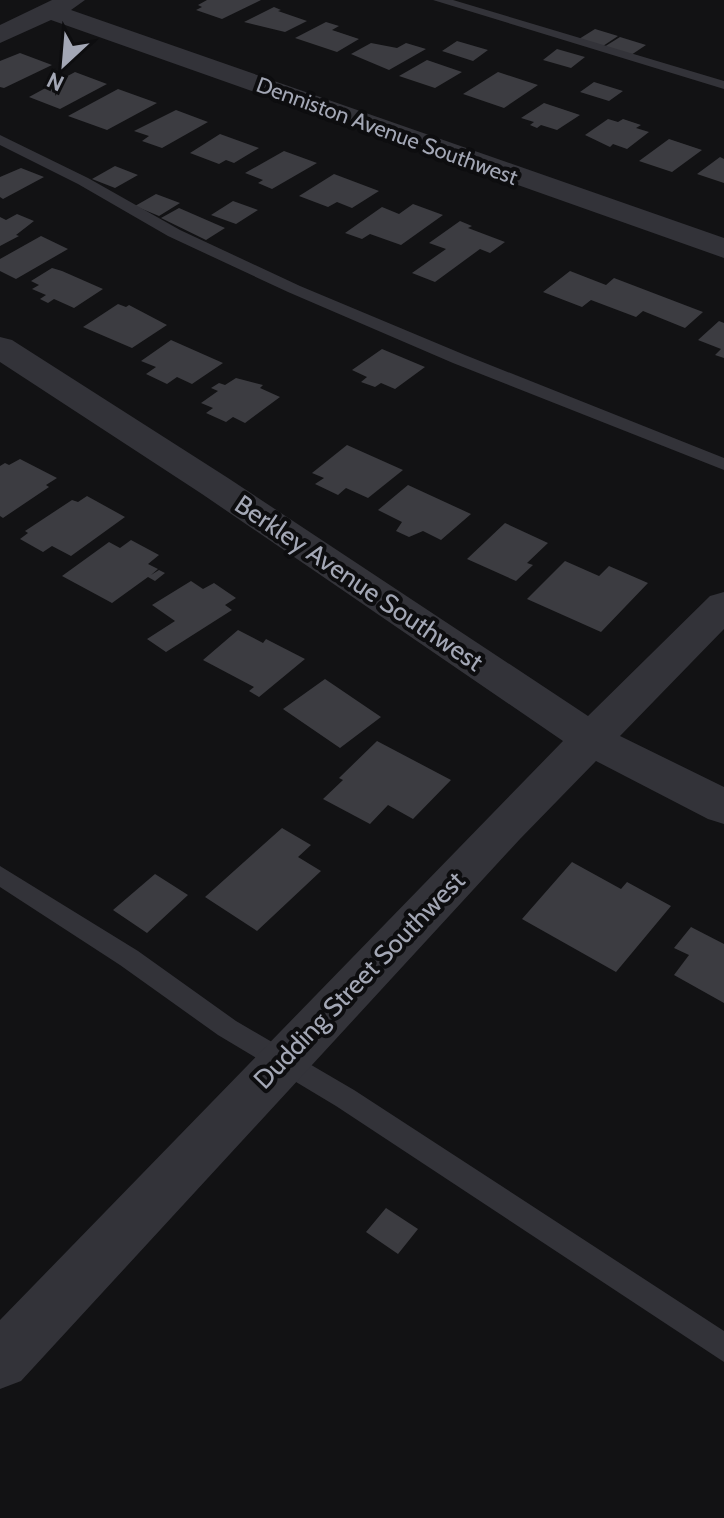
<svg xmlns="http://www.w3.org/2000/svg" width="724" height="1518" font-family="Cabin,sans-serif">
	<rect width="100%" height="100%" fill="#121214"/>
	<path fill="#3c3c41" d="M207,0H261L222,19L196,10L202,7L198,5Z
		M274,7L281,10L278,11L307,21L285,32L244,22Z
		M326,22L339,26L332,30L359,39L337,52L295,38Z
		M595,29L618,36L603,46L579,39Z
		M620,37L646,45L631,55L604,47Z
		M457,41L488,50L473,61L442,51Z
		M371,43L397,48L406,43L426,49L389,70L351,54Z
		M557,49L585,57L571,68L543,60Z
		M20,53L52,65L4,88L0,87V61Z
		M427,60L462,72L435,88L399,76Z
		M75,72L107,84L60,109L29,97Z
		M498,72L538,85L504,108L463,94Z
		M594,82L623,91L609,101L580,92Z
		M118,89L157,103L107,130L68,116Z
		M544,103L580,115L557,130L541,125L537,128L530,125L534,122L521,118Z
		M176,110L208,122L162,148L142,141L149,136L134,131Z
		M608,119L618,122L623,119L641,125L636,128L649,132L627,149L613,144L610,147L585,135Z
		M220,134L259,148L234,163L226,160L219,164L190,153Z
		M669,139L702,150L672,172L639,161Z
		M284,151L317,163L272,189L258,183L263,180L245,173Z
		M720,157L724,159V183L697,174Z
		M115,166L138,175L115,188L92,179Z
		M21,168L44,177L3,199L0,197V177Z
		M334,174L379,191L352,208L337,202L328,207L299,196Z
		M156,194L180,203L159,216L135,206Z
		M233,201L258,210L236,224L211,215Z
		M413,204L443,215L401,245L370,234L362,239L345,233L382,207L399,214Z
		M179,208L225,228L206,240L161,218Z
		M17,214L34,221L16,235L19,236L0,246V217L6,220Z
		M460,221L472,226L468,228L505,242L490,253L480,249L435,282L412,273L446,249L429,243Z
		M41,236L68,249L16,279L0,271V259Z
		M52,268L62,271L103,289L74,308L54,299L48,303L40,299L46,295L32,289L39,285L31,281Z
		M570,271L606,285L614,278L703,312L685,328L643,311L636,317L591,300L582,307L543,292Z
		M118,304L126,307L129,305L167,325L132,348L83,327Z
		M719,321L724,323V358L715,355L721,349L698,340Z
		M171,340L223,363L192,384L177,377L167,384L146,374L156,367L141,361Z
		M382,349L425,367L395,389L381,383L375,387L361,382L367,377L352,370Z
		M236,378L263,385L260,388L280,397L245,423L233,417L226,422L206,413L213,408L201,403L218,391L211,388L219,383L225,385Z
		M347,445L403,470L368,498L346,488L338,495L315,484L324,478L312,473Z
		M20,459L57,478L46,485L49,487L3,518L0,516V466L5,463L9,465Z
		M408,485L471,514L441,540L423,531L409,537L396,531L402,522L378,510Z
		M87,496L125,517L71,556L52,546L43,552L20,539L28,533L25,531L72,500L78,502Z
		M505,523L548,543L527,563L533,565L516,581L467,559Z
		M131,540L159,555L148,564L158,569L151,575L159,570L165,573L155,581L148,577L112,603L62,576L109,542L120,548Z
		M565,561L599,576L609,566L648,583L601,632L527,599Z
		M191,581L203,589L214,583L236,598L225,605L232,610L166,652L147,639L175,621L152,605Z
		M238,630L263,643L266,639L305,659L259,697L249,691L254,687L203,660Z
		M325,679L381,717L340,748L283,709Z
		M377,741L451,780L413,819L388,805L370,824L323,799L343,780L339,778Z
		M282,828L311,845L298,857L321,871L257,931L205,897Z
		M572,862L621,889L627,882L671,906L616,972L522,919Z
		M155,874L188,895L147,933L113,910Z
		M691,927L724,944V1003L674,975L689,955L674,948Z
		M386,1208L418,1229L398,1254L366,1232Z"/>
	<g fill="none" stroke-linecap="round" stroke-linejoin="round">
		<path fill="#333339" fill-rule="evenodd" d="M433,0H453L724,81V89Z
			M0,135L88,178L180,230L300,286L465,355L724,458V470L453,363L288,292L168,236L78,184L0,145Z
			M0,866L138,951L236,1021L354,1090L724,1331V1362L336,1106L218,1035L120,965L0,887Z"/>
		<path fill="#333339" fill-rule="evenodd" d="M52,0H85L71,10L724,238V258L51,20L0,43V25Z
			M0,337L12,340L228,478L588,716L710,596L724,592V629L620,736L724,787V824L708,819L596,761L520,839L21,1381L0,1389V1320L563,741L202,494L0,362Z"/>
	</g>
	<g text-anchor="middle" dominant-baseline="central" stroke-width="8" stroke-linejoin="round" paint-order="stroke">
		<g font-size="22" fill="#a3a7b5" stroke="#0d0d0f">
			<text transform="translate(387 131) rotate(20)">Denniston Avenue Southwest</text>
		</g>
		<g font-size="26" fill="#a3a7b5" stroke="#0d0d0f">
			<text transform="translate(359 583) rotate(34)">Berkley Avenue Southwest</text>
			<text transform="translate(359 980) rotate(-46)">Dudding Street Southwest</text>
		</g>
	</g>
	<g transform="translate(64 64) rotate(206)" stroke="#0d0d0f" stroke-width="6" paint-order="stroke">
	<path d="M0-6L14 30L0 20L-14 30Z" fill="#a3a7b5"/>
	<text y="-12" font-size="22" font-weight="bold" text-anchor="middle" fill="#a3a7b5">N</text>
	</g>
</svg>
